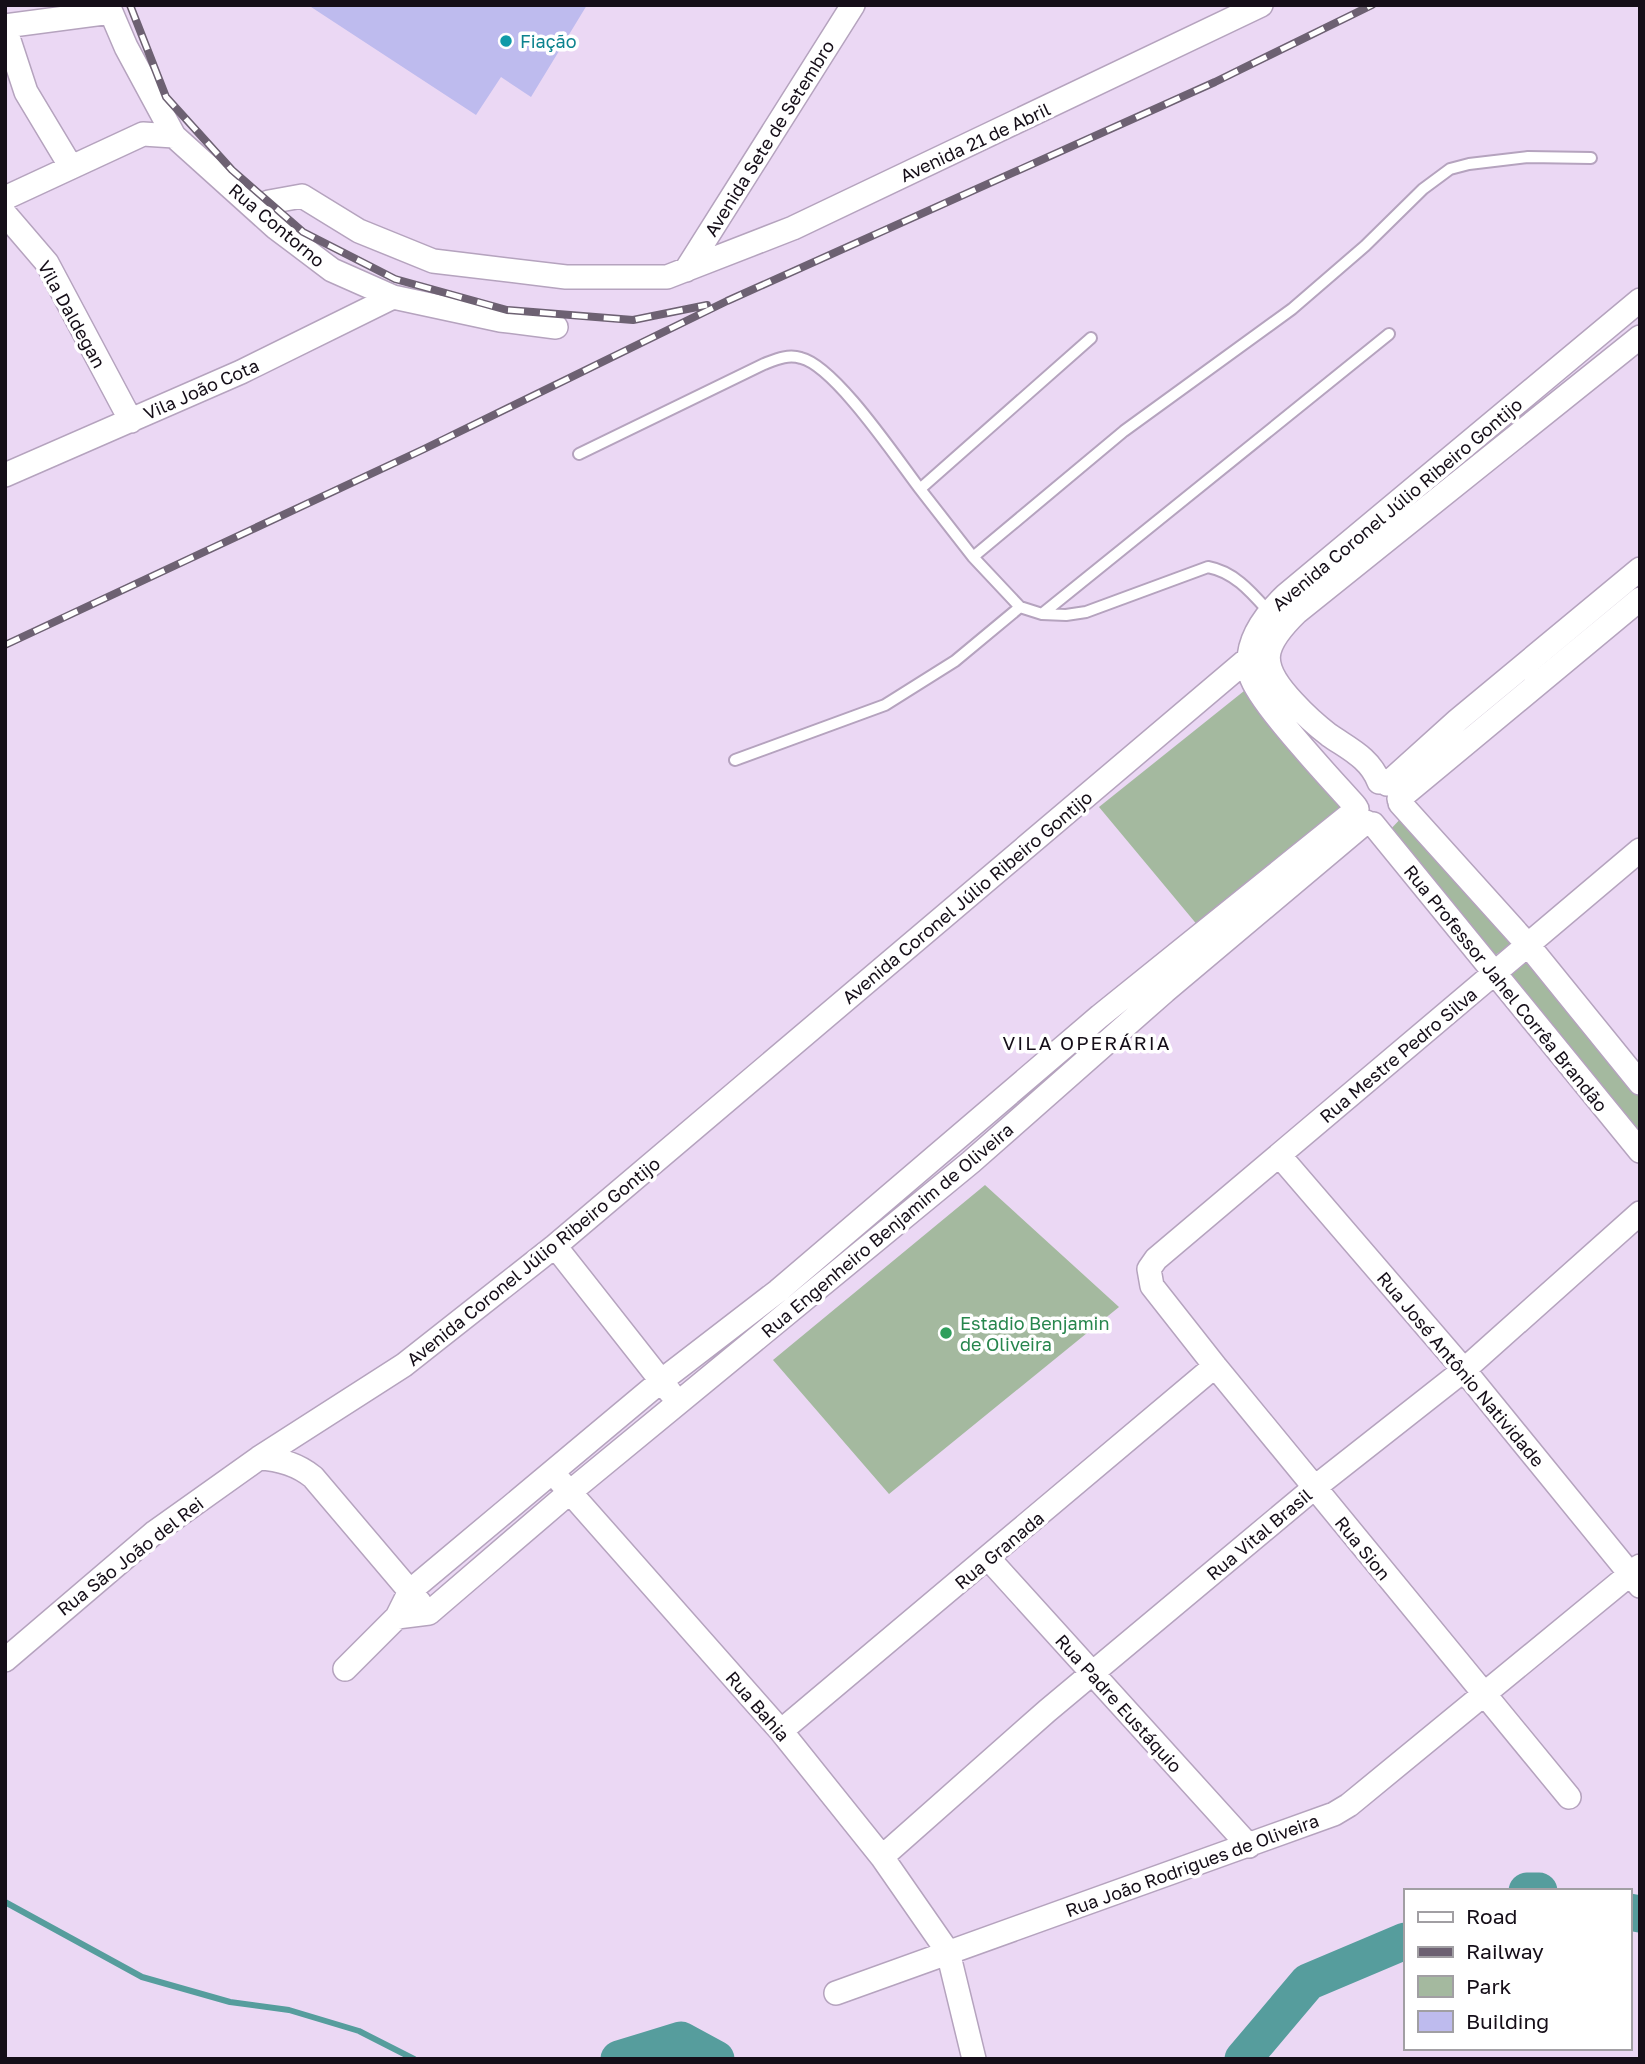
<svg xmlns="http://www.w3.org/2000/svg" width="1645" height="2064" font-family="'Golos Text',sans-serif">
	<rect width="100%" height="100%" fill="#ebd8f4"/>
	<path fill="#a4b99f" d="M1244,691L1347,807L1199,927L1099,807Z
		M1406,813L1515,943L1490,958L1387,833Z
		M1529,952L1640,1090V1139L1503,973Z
		M985,1185L1119,1307L889,1494L773,1360Z"/>
	<g fill="none" stroke-linecap="round" stroke-linejoin="round">
		<path stroke="#569d9d" stroke-width="6" d="M5,1902L142,1977L230,2002L289,2010L359,2031L414,2059"/>
		<path stroke="#569d9d" stroke-width="37" d="M1527,1891H1539
			M1629,1912L1640,1914
			M619,2059L681,2040L716,2059
			M1243,2059L1308,1982L1405,1941"/>
	</g>
	<path fill="#bebbee" d="M308,5H587L531,97L501,77L476,115Z"/>
	<g fill="none" stroke-linecap="round" stroke-linejoin="round">
		<defs>
			<path id="service" d="M1091,338L920,489L973,557L1020,607L1042,614L1066,615L1086,612L1208,567C1235,572 1252,593 1270,613
				M579,454L764,364C777,359 788,354 801,358C835,366 897,459 920,489
				M973,557L1124,431L1292,309L1365,246L1423,189L1450,169L1469,164L1528,157L1591,158
				M1042,614L1389,334
				M735,760L885,705L955,661L1020,607"/>
			<path id="minor" d="M5,26L111,12L126,47L174,136L275,227L332,270L393,297L500,320L556,327
				M5,28L26,92L71,167
				M5,198L143,134L174,136
				M254,208L269,202L302,196L359,231L433,261L566,277H667L793,228L1261,5
				M5,214L47,263L131,421
				M686,270L853,5
				M5,475L241,372L393,297
				M1379,782C1370,758 1349,749 1329,735C1316,725 1304,714 1293,702C1258,665 1261,647 1297,612L1640,337
				M1387,784L1458,720L1640,569
				M1399,799L1640,599
				M1400,803L1528,945L1640,1083
				M1356,807C1334,782 1258,702 1251,676C1242,644 1265,615 1286,595L1640,300
				M1373,824L1640,1151
				M1279,1155L1464,1370L1640,1586
				M555,1246L670,1392
				M259,1458C280,1459 297,1464 313,1477L420,1603
				M560,1481L781,1731L882,1857L948,1952L974,2059
				M989,1559L1249,1846
				M397,1617L429,1613L570,1492L971,1162L1165,991L1366,822
				M5,1660L155,1532L259,1458L404,1365L555,1246L1249,658L1271,645
				M345,1669L397,1617L410,1591L661,1381L778,1291L1100,1016L1357,809
				M781,1731L1215,1366
				M1569,1797L1215,1366L1152,1286L1149,1269L1156,1259L1640,850
				M882,1857L1047,1711L1314,1488L1464,1370L1640,1213
				M836,1993L1334,1814L1349,1805L1640,1566"/>
		</defs>
		<use href="#service" stroke="#b5a3be" stroke-width="14"/>
		<use href="#minor" stroke="#b5a3be" stroke-width="26"/>
		<use href="#service" stroke="#fff" stroke-width="10"/>
		<use href="#minor" stroke="#fff" stroke-width="23"/>
		<defs>
			<path id="rail" d="M130,5L166,97L232,170L303,232L395,279L507,310L633,320L707,305
				M5,645L424,449L727,301L1215,82L1372,5"/>
		</defs>
		<use href="#rail" stroke="#6d6172" stroke-width="8"/>
		<use href="#rail" stroke="#fff" stroke-width="5" stroke-dasharray="16" stroke-linecap="butt"/>
	</g>
	<circle fill="#0f9aa8" stroke="#fff" stroke-width="2.5" cx="506" cy="41" r="7"/>
	<circle fill="#2e9e5b" stroke="#fff" stroke-width="2.5" cx="946" cy="1333" r="7"/>
	<g text-anchor="middle" dominant-baseline="central" stroke-width="7" stroke-linejoin="round" paint-order="stroke">
		<g font-size="18" fill="#0d838f" stroke="#fff" text-anchor="start">
			<text x="520" y="41">Fiação</text>
		</g>
		<g font-size="18" fill="#150e18" stroke="#fff">
			<text transform="translate(769 138) rotate(-58)">Avenida Sete de Setembro</text>
			<text transform="translate(975 142) rotate(-25)">Avenida 21 de Abril</text>
			<text transform="translate(277 225) rotate(40)">Rua Contorno</text>
			<text transform="translate(72 314) rotate(61)">Vila Daldegan</text>
			<text transform="translate(201 389) rotate(-24)">Vila João Cota</text>
			<text transform="translate(1397 504) rotate(-40)">Avenida Coronel Júlio Ribeiro Gontijo</text>
			<text transform="translate(967 897) rotate(-40)">Avenida Coronel Júlio Ribeiro Gontijo</text>
			<text transform="translate(1506 988) rotate(51)">Rua Professor Jahel Corrêa Brandão</text>
			<text transform="translate(1398 1055) rotate(-40)">Rua Mestre Pedro Silva</text>
			<text transform="translate(887 1230) rotate(-40)">Rua Engenheiro Benjamim de Oliveira</text>
			<text transform="translate(533 1261) rotate(-39)">Avenida Coronel Júlio Ribeiro Gontijo</text>
			<text transform="translate(1461 1369) rotate(50)">Rua José Antônio Natividade</text>
			<text transform="translate(1259 1534) rotate(-40)">Rua Vital Brasil</text>
			<text transform="translate(1363 1548) rotate(51)">Rua Sion</text>
			<text transform="translate(999 1550) rotate(-40)">Rua Granada</text>
			<text transform="translate(130 1556) rotate(-38)">Rua São João del Rei</text>
			<text transform="translate(1119 1703) rotate(48)">Rua Padre Eustáquio</text>
			<text transform="translate(758 1706) rotate(49)">Rua Bahia</text>
			<text transform="translate(1192 1865) rotate(-20)">Rua João Rodrigues de Oliveira</text>
		</g>
		<g font-size="18" fill="#27864d" stroke="#fff" text-anchor="start">
			<text x="960" y="1323">Estadio Benjamin<tspan x="960" dy="21">de Oliveira</tspan></text>
		</g>
		<g font-size="19" letter-spacing="2" fill="#150e18" stroke="#fff">
			<text x="1087" y="1042">VILA OPERÁRIA</text>
		</g>
	</g>
	<rect width="1645" height="2064" fill="none" stroke="#150e18" stroke-width="14"/>
	<rect x="1404" y="1889" width="228" height="161" fill="#ffffff" stroke="#a19fa3" stroke-width="2"/>
	<rect x="1418" y="1912" width="35" height="10" fill="#ffffff" stroke="#a19fa3" stroke-width="2"/>
	<text x="1466" y="1924" font-size="21" fill="#150e18">Road</text>
	<rect x="1418" y="1947" width="35" height="10" fill="#6d6172" stroke="#a19fa3" stroke-width="2"/>
	<text x="1466" y="1959" font-size="21" fill="#150e18">Railway</text>
	<rect x="1418" y="1976" width="35" height="21" fill="#a4b99f" stroke="#a19fa3" stroke-width="2"/>
	<text x="1466" y="1994" font-size="21" fill="#150e18">Park</text>
	<rect x="1418" y="2011" width="35" height="21" fill="#bebbee" stroke="#a19fa3" stroke-width="2"/>
	<text x="1466" y="2029" font-size="21" fill="#150e18">Building</text>
</svg>
